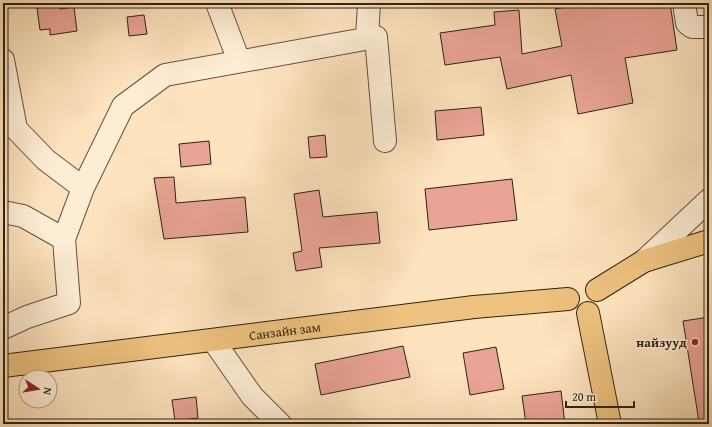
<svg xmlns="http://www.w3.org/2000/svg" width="712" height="427" font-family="'Gentium Book Plus',serif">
	<rect width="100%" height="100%" fill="#fde3be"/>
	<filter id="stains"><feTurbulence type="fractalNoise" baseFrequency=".005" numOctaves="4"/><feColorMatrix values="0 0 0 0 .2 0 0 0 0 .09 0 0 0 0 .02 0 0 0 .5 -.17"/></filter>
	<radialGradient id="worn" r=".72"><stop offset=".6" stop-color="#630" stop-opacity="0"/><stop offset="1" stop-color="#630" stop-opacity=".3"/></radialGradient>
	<path fill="#eaa496" stroke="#2f2213" d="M588,3H670L677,50L625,58L633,103L578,114L571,75L507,89L500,57L445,65L440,33L495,25L494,12L519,10L522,54L562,46L555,9Z
		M59,5L60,9L74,7L77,31L50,35V29L40,30L37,8Z
		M144,15L147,34L129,36L127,17Z
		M481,107L484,135L437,140L435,111Z
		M325,135L327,157L310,158L308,137Z
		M209,141L211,164L181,167L179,144Z
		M174,177L176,203L245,197L248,232L164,239L154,178Z
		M512,179L517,220L429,230L425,189Z
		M319,190L323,217L377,212L380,243L319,248L322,267L296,271L293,253L302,251L294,194Z
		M709,317V421L699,422L683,321Z
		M403,346L410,377L321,395L315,364Z
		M496,347L504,389L470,395L463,353Z
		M561,391L565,424H526L522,396Z
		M196,397L198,418L175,421L172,400Z"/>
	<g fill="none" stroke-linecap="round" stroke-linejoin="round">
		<defs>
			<path id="minor" d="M217,3L239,61
				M684,3L687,23L692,27H709
				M367,38L369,3
				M3,60L16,129L46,160L83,188
				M3,212L23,216L64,239
				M644,261L709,200
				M3,328L27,317L69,303L64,239L83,188L123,106L165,75L376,37L385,141
				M213,340L252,396L280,424"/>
			<g id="major">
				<path d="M597,290L644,261L709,241"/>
				<path d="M588,313L610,424"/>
				<path id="s1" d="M3,366L474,307L568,299"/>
			</g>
		</defs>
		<use href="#minor" stroke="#62523e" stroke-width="24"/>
		<use href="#major" stroke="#2f2213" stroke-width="24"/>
		<use href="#minor" stroke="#feedd5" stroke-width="22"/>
		<use href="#major" stroke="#eec27f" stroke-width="22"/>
	</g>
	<circle fill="#8f2418" stroke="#feedd5" stroke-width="1.5" cx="695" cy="342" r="4"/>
	<g text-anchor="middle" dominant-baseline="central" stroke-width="3" stroke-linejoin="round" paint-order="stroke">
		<g font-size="13" fill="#2f2213" stroke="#feedd5">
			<text stroke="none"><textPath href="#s1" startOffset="284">Санзайн зам</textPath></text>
		</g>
		<g font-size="13" font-weight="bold" fill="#2f2213" stroke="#feedd5" text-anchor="end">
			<text x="687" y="342">найзууд</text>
		</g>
	</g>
	<rect width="712" height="427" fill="none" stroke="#fde3be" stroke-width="16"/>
	<rect x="4" y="4" width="704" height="419" fill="none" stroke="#2f2213" stroke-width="2"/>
	<rect x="8" y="8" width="696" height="411" fill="none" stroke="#2f2213"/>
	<g transform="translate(38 389) rotate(102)"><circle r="19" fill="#feedd5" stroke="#ab9c87"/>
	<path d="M0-3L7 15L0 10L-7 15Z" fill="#8f2418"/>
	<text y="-6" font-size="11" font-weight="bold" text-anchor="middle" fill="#2f2213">N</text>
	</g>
	<path d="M566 401v6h68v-6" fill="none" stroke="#2f2213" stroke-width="2"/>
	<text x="572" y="401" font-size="12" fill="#2f2213" stroke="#feedd5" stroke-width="3" paint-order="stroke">20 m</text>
	<rect width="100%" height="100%" filter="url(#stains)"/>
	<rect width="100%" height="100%" fill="url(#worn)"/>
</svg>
